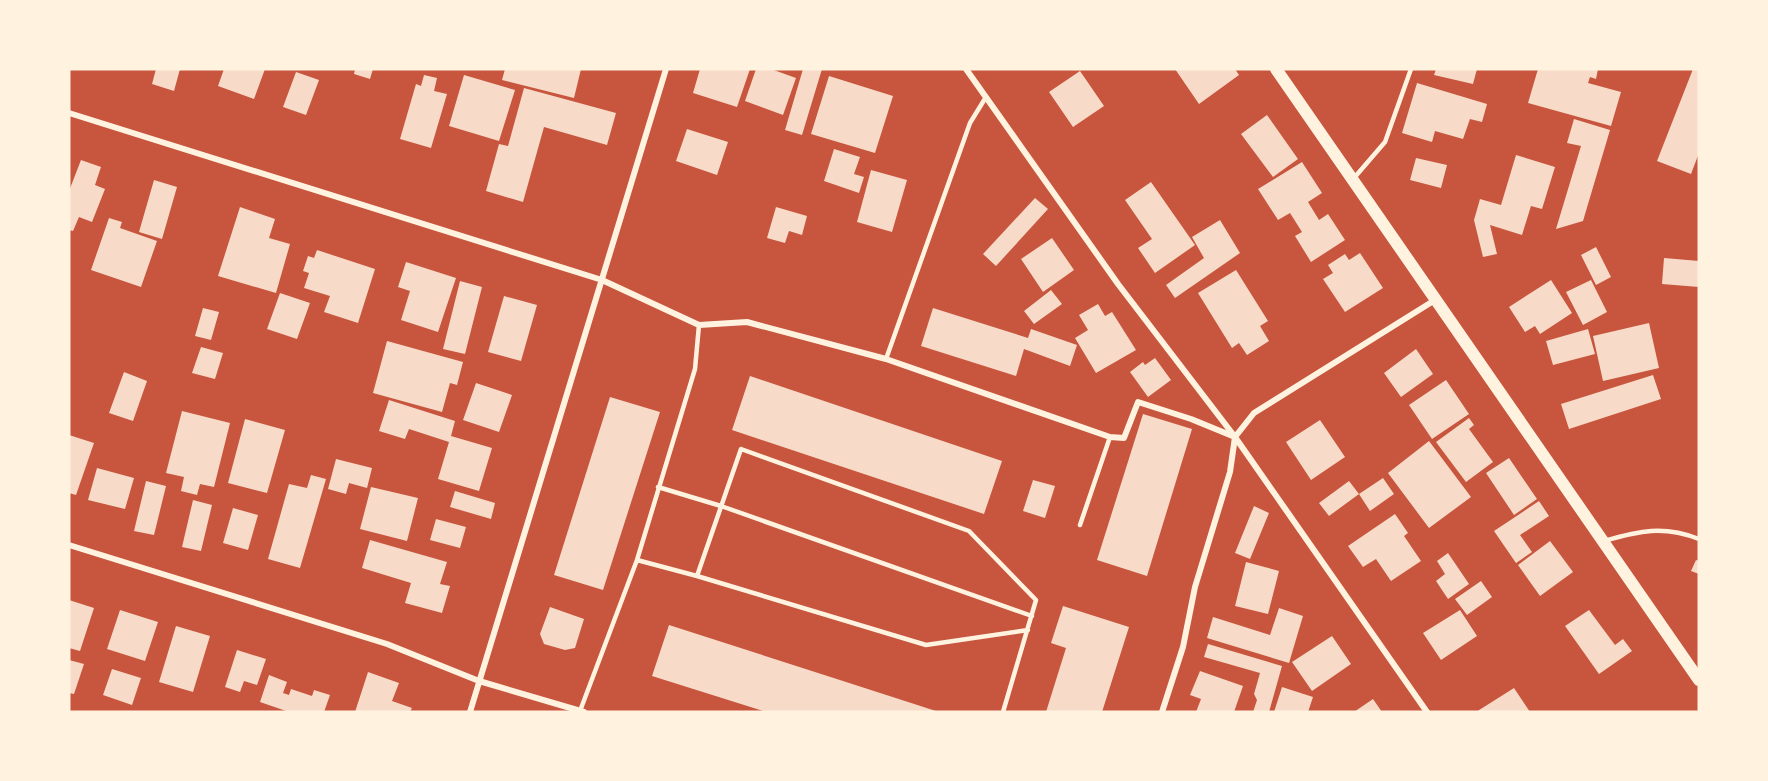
<svg xmlns="http://www.w3.org/2000/svg" width="1768" height="781" font-family="'Fira Sans',sans-serif">
	<rect width="100%" height="100%" fill="#c8553d"/>
	<path fill="#f7dbc8" d="M156,69H180L174,91L152,84Z
		M224,69H265L254,99L218,86Z
		M355,69H373L370,79L354,74Z
		M505,69H581L574,98L502,80Z
		M700,69H750L737,107L693,93Z
		M756,69H771L796,78L783,115L745,101Z
		M803,69H822L802,135L785,130Z
		M1175,69H1235L1239,75L1199,104Z
		M1436,69H1477L1473,84L1434,75Z
		M1538,69H1598L1596,79L1590,77L1588,83L1621,92L1611,126L1528,103Z
		M1693,69H1699V153L1691,174L1657,161Z
		M1080,71L1104,106L1073,127L1049,92Z
		M296,72L319,80L306,115L283,107Z
		M424,75L437,78L434,91L447,94L431,148L400,139L416,84L421,86Z
		M464,75L515,90L499,141L449,126Z
		M829,76L893,96L875,153L811,134Z
		M1417,83L1487,104L1482,122L1470,119L1463,139L1435,131L1432,142L1402,133Z
		M524,88L616,113L607,145L544,127L523,202L486,191L499,144L508,146Z
		M1267,115L1298,159L1273,177L1241,134Z
		M1574,119L1610,130L1583,221L1556,229L1581,146L1567,143Z
		M687,129L728,142L717,175L676,161Z
		M834,149L860,157L854,174L864,177L859,193L824,181Z
		M1516,155L1555,167L1542,209L1531,206L1522,235L1490,225L1497,254L1483,257L1474,220L1480,199L1501,205Z
		M1416,158L1447,165L1441,188L1410,180Z
		M81,160L101,167L95,185L105,189L92,222L79,217L73,231L69,230V191Z
		M1302,162L1322,193L1308,202L1319,220L1328,214L1345,240L1311,262L1295,236L1302,232L1290,213L1278,220L1258,189Z
		M871,170L907,180L892,232L857,222Z
		M154,180L177,187L162,239L139,232Z
		M1151,182L1195,245L1155,273L1138,248L1152,239L1125,200Z
		M1035,198L1048,209L996,266L983,254Z
		M240,207L275,219L269,238L290,244L276,293L218,276Z
		M776,207L807,216L802,235L789,231L785,243L767,238Z
		M109,218L122,222L120,228L157,241L141,287L91,270Z
		M1220,220L1240,253L1175,298L1166,285L1204,258L1192,237Z
		M1052,238L1074,270L1043,292L1021,259Z
		M1596,247L1611,277L1596,285L1581,255Z
		M317,250L375,269L358,323L324,312L330,296L304,288L309,273L303,271L308,256L314,258Z
		M1360,253L1383,288L1345,312L1323,279L1333,273L1328,265L1345,254L1349,260Z
		M1664,258L1699,261V287L1662,284Z
		M406,262L456,278L438,332L401,320L410,291L398,287Z
		M1236,270L1268,321L1260,326L1269,341L1247,355L1239,343L1232,348L1198,293Z
		M1551,280L1572,313L1540,334L1535,326L1525,332L1509,307Z
		M1591,280L1607,312L1583,325L1566,292Z
		M460,281L482,287L465,354L443,349Z
		M1051,290L1062,304L1034,324L1024,311Z
		M280,293L310,303L297,339L267,329Z
		M504,296L537,305L521,361L488,352Z
		M1098,304L1105,316L1112,312L1136,350L1096,373L1075,338L1088,330L1079,315Z
		M203,308L219,312L211,340L195,336Z
		M933,308L1028,338L1031,329L1077,345L1070,366L1024,349L1016,376L921,346Z
		M1649,323L1659,368L1603,381L1593,336Z
		M1588,329L1595,354L1553,365L1546,341Z
		M387,341L463,362L457,385L450,383L442,412L373,393Z
		M201,347L223,353L215,379L192,373Z
		M1416,349L1433,374L1401,397L1384,373Z
		M1155,358L1171,380L1148,397L1130,372L1143,362L1145,365Z
		M124,372L147,381L133,421L109,413Z
		M1653,375L1661,399L1569,429L1561,404Z
		M750,376L1002,461L984,514L732,430Z
		M1446,380L1469,414L1432,439L1409,405Z
		M476,383L512,395L499,432L463,420Z
		M610,397L660,412L603,590L554,575Z
		M389,400L455,421L451,436L492,448L479,491L438,479L449,442L409,429L405,439L379,431Z
		M182,411L230,423L214,487L200,484L197,495L181,491L184,477L166,473Z
		M1143,414L1192,429L1147,576L1097,560Z
		M1469,418L1474,425L1469,429L1493,462L1466,482L1436,442Z
		M245,419L285,430L267,493L228,483Z
		M1320,420L1345,457L1311,480L1286,442Z
		M69,435L94,443L76,495L69,493Z
		M1429,441L1471,497L1429,528L1388,473Z
		M1509,458L1537,499L1514,515L1486,473Z
		M336,459L372,468L367,488L349,483L346,494L328,489Z
		M97,468L134,478L125,509L88,500Z
		M311,475L326,479L300,568L268,559L289,484L307,488Z
		M1383,478L1394,494L1370,511L1359,494Z
		M1033,480L1055,486L1045,518L1023,511Z
		M146,481L166,486L154,535L134,531Z
		M1349,481L1359,494L1329,516L1319,503Z
		M371,487L418,498L407,541L360,529Z
		M455,491L495,503L491,519L450,507Z
		M193,500L212,505L201,551L182,547Z
		M1539,501L1549,516L1520,535L1532,552L1516,563L1494,531Z
		M1254,506L1269,513L1250,559L1235,553Z
		M233,508L258,515L248,550L223,543Z
		M1395,514L1408,533L1404,536L1421,561L1391,581L1376,559L1363,567L1348,546Z
		M436,519L466,527L460,548L430,540Z
		M370,540L447,562L440,584L450,586L442,613L405,603L411,583L362,568Z
		M1550,541L1573,572L1540,596L1518,565Z
		M1448,553L1469,584L1448,599L1436,581L1445,574L1437,561Z
		M1696,560L1699,561V574L1691,571Z
		M1246,562L1279,571L1268,614L1235,606Z
		M1481,581L1492,597L1467,615L1455,599Z
		M69,600L94,608L80,651L69,648Z
		M1063,606L1129,627L1102,712H1046L1066,648L1051,643Z
		M550,607L584,619L575,648L565,650L544,644L540,634Z
		M1279,608L1303,616L1289,663L1207,638L1213,617L1270,635Z
		M120,610L158,622L145,661L107,649Z
		M1460,610L1477,636L1441,660L1423,633Z
		M1589,610L1615,645L1623,639L1632,651L1599,674L1565,626Z
		M669,625L843,681L939,712H766L652,676Z
		M176,626L210,636L193,692L159,682Z
		M1332,636L1351,664L1312,691L1292,662Z
		M1208,644L1282,666L1269,712H1253L1257,700L1254,694L1260,673L1204,657Z
		M237,650L266,659L257,685L244,681L240,692L225,687Z
		M69,660L84,664L74,694L69,693Z
		M112,669L141,678L132,705L103,695Z
		M1200,671L1243,686L1234,712H1196L1201,699L1190,695Z
		M368,672L399,683L392,701L412,708L410,712H355Z
		M269,675L287,682L283,693L289,695L291,689L312,696L314,690L330,695L324,712H289L260,702Z
		M1282,687L1313,697L1308,712H1274Z
		M1514,688L1530,712H1476Z
		M1373,699L1382,712H1354Z"/>
	<g fill="none" stroke-linecap="round" stroke-linejoin="round">
		<path stroke="#fff3e0" stroke-width="4.5" d="M1354,178L1385,142L1411,69
			M886,359L970,123L986,97
			M658,487L721,506L1032,616
			M1080,525L1110,437
			M1604,541C1639,531 1663,525 1699,539
			M637,560L695,369L699,325
			M697,576L926,645L1028,630
			M580,711L637,560L697,576L741,449L969,531L1036,600L1003,712"/>
		<path stroke="#fff3e0" stroke-width="6" d="M966,69L1118,284L1235,437L1427,712
			M69,113L602,280L699,325L747,322L886,359L1110,437L1124,438L1138,402L1191,419L1235,437
			M69,545L387,644L479,681L584,712
			M470,712L666,69
			M1162,712L1183,647L1195,587L1230,472L1235,437L1254,413L1435,300"/>
		<path stroke="#fff3e0" stroke-width="12" d="M1276,69L1699,680"/>
	</g>
	<rect width="1768" height="781" fill="none" stroke="#fff3e0" stroke-width="141"/>
</svg>
